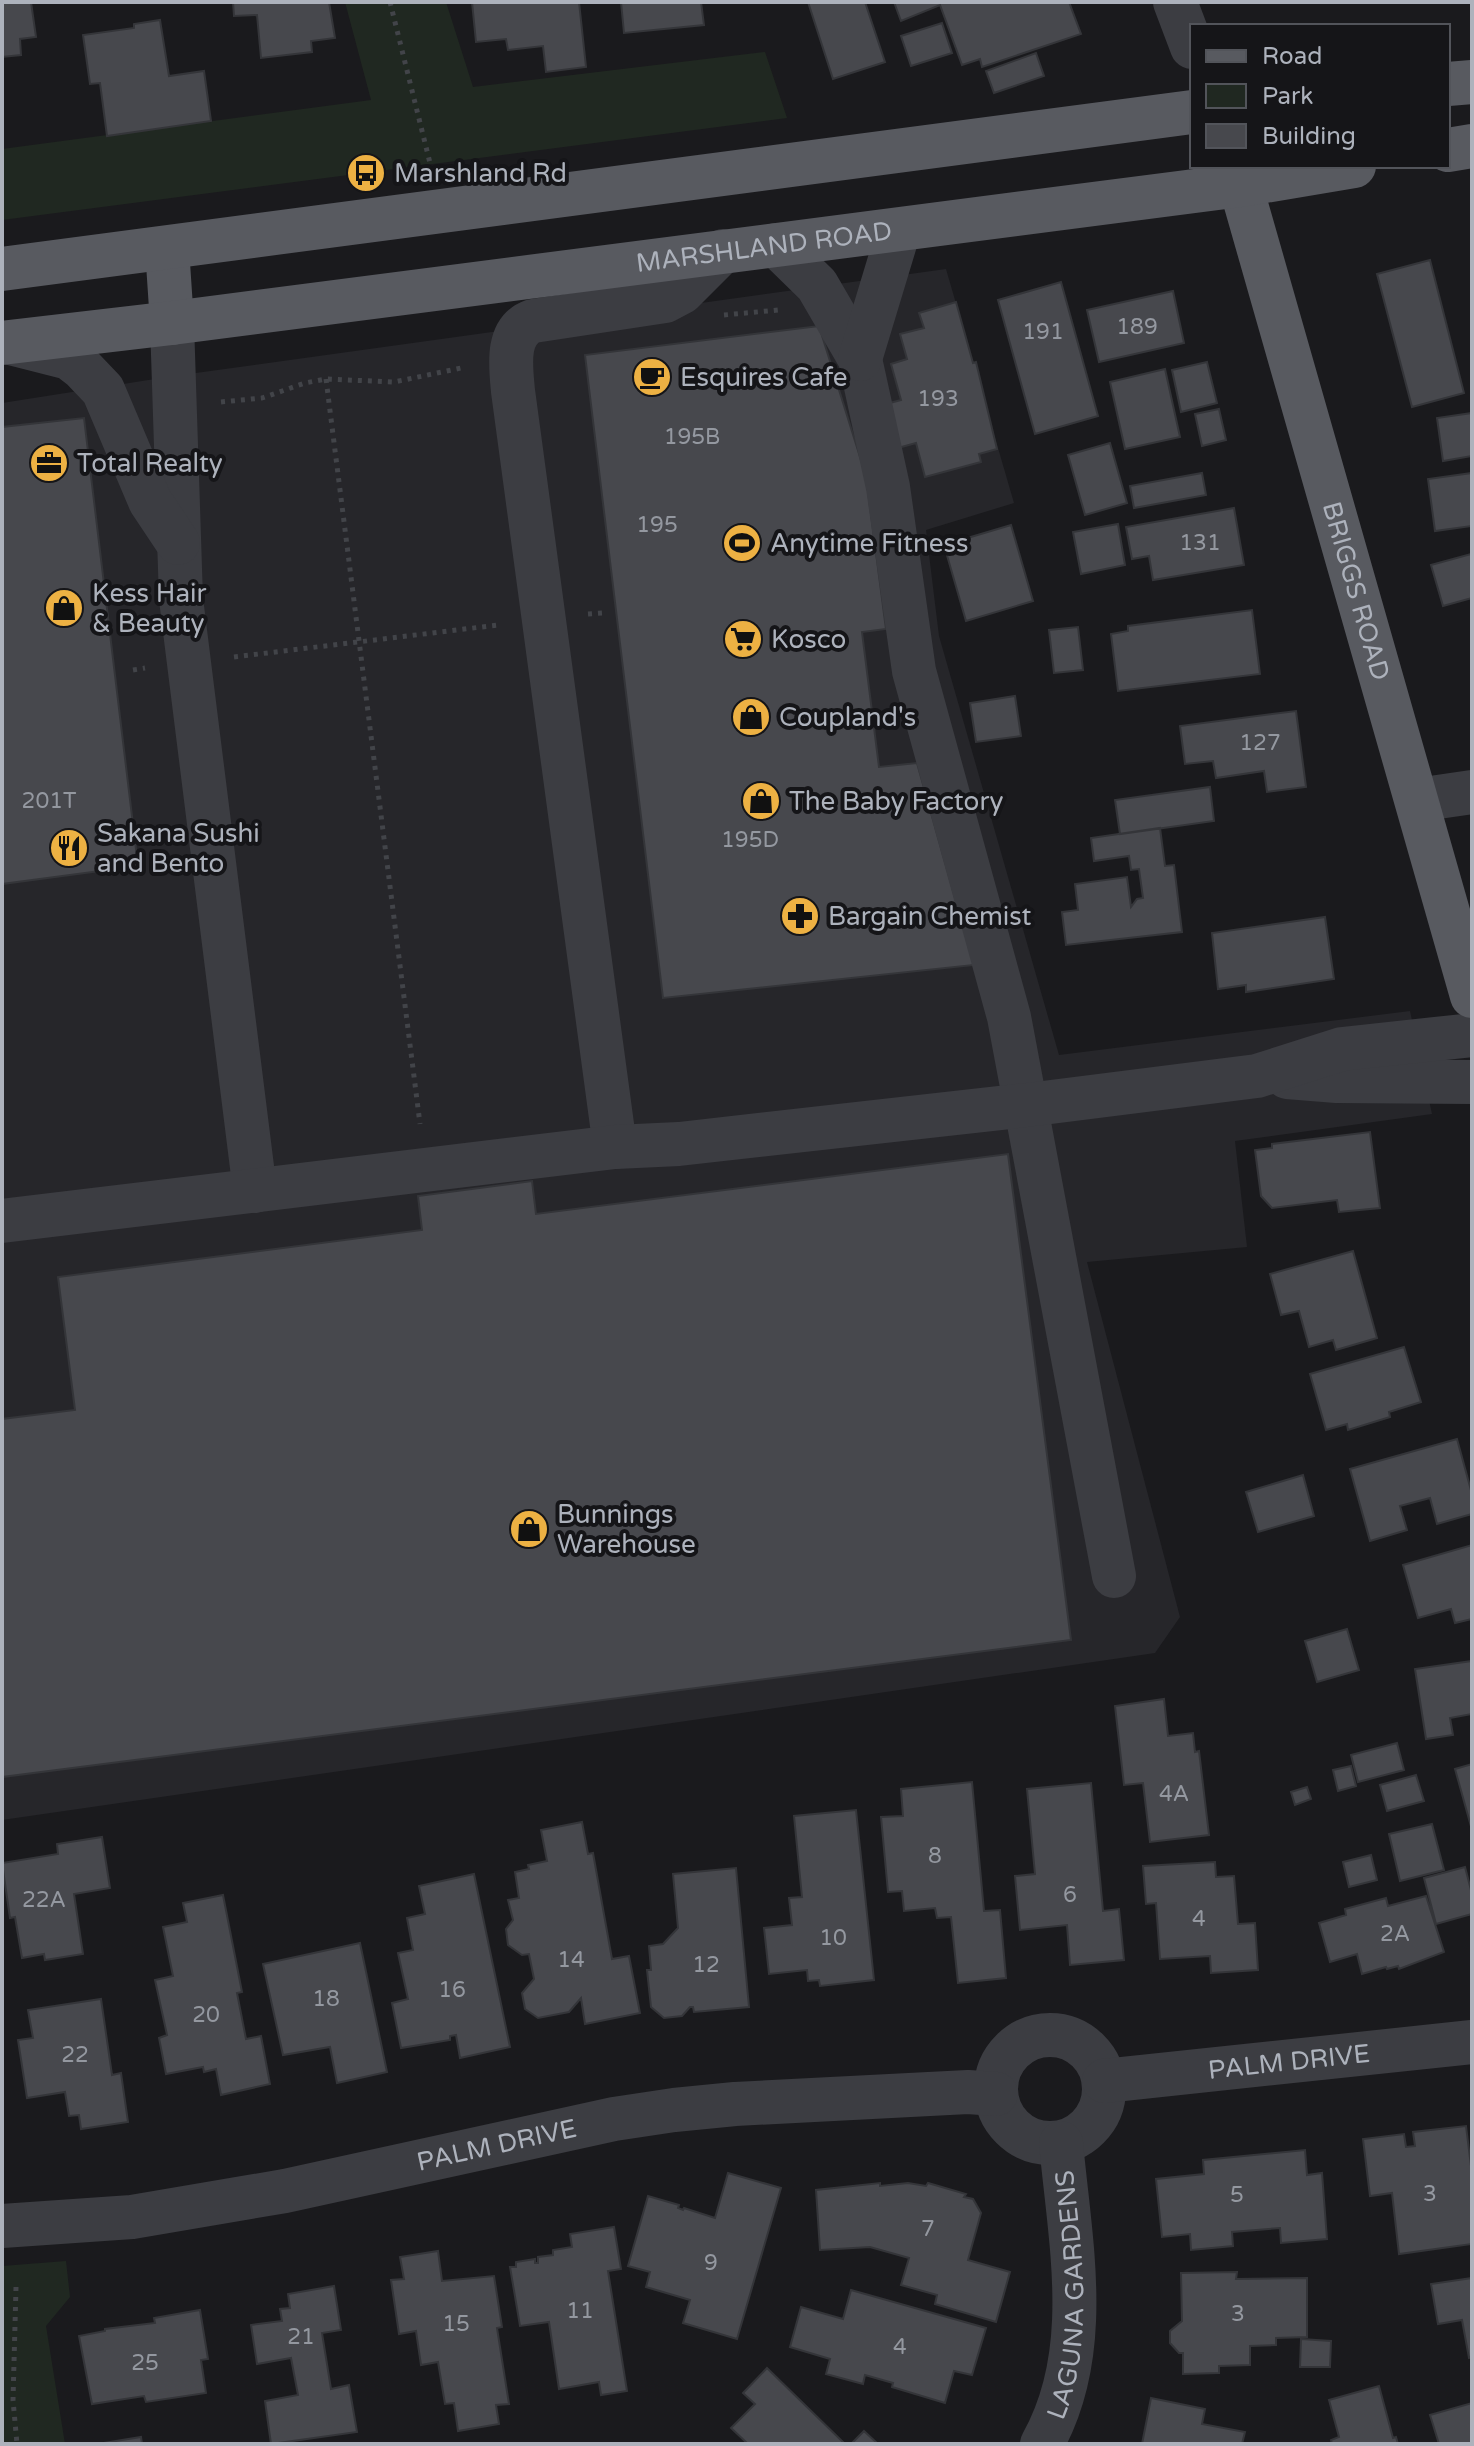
<svg xmlns="http://www.w3.org/2000/svg" width="1474" height="2446" font-family="'Varela Round',sans-serif">
	<rect width="100%" height="100%" fill="#1a1a1d"/>
	<path fill="#26262a" d="M946,269L1014,503L926,530L939,636L1059,1055L1410,1011L1432,1114L1235,1141L1247,1247L1087,1262L1180,1617L1155,1653L2,1820V403L174,376Z"/>
	<path fill="#202821" d="M345,2H446L473,87L765,52L787,118L2,220V149L371,100Z
		M66,2261L70,2297L46,2326L65,2444H2V2266Z"/>
	<path fill="#47484d" stroke="#343539" stroke-width="2" d="M2,2H31L36,37L20,39L21,55L2,57Z
		M233,2H329L335,38L311,41L312,52L261,58L257,15L234,16Z
		M472,2H579L586,67L546,72L543,46L508,50L506,39L476,42Z
		M621,2H701L704,25L624,33Z
		M808,2H865L885,62L833,79Z
		M894,2H1069L1081,34L982,67L980,59L962,65L940,5L901,21Z
		M160,20L169,76L204,71L211,121L107,136L100,83L90,84L83,35L134,28V24Z
		M942,23L952,53L911,66L901,36Z
		M1036,53L1044,76L994,93L986,71Z
		M1430,260L1464,393L1412,407L1377,274Z
		M1061,282L1098,416L1035,434L998,300Z
		M1173,291L1184,343L1099,362L1087,310Z
		M956,302L973,363L976,362L997,449L979,454L981,462L925,477L916,443L898,448L886,404L901,400L891,364L907,359L900,334L924,328L919,313Z
		M819,326L866,476L886,629L862,632L879,767L917,763L974,965L663,998L585,355Z
		M1207,362L1217,403L1181,412L1172,370Z
		M1165,369L1180,437L1125,449L1110,382Z
		M1219,409L1226,440L1202,446L1195,414Z
		M1472,413V456L1443,461L1437,418Z
		M84,418L138,866L2,884V427Z
		M1110,443L1127,503L1085,515L1068,455Z
		M1202,473L1206,495L1134,508L1130,486Z
		M1472,473V526L1435,531L1428,479Z
		M1234,508L1244,565L1153,580L1149,556L1132,559L1126,527Z
		M1118,524L1125,565L1081,574L1073,532Z
		M1011,525L1033,601L966,621L944,545Z
		M1471,554L1472,598L1443,606L1431,565Z
		M1252,610L1260,674L1118,691L1111,634L1128,631V626Z
		M1078,627L1083,670L1054,673L1049,630Z
		M1015,696L1021,736L976,742L970,703Z
		M1296,711L1306,787L1267,792L1264,771L1216,778L1213,761L1185,764L1180,726Z
		M1210,787L1214,821L1120,834L1115,800Z
		M1160,828L1165,866L1174,865L1182,932L1066,945L1062,912L1078,910L1075,884L1127,877L1131,907L1137,899L1143,898L1139,869L1131,870L1129,856L1094,861L1091,838Z
		M1325,917L1334,979L1246,992V985L1218,989L1212,933Z
		M1370,1132L1380,1208L1339,1212L1337,1200L1272,1208L1261,1196L1255,1150L1272,1148V1144Z
		M1008,1154L1071,1640L2,1777V1419L75,1410L58,1277L422,1230L418,1196L532,1181L536,1214Z
		M1353,1251L1377,1338L1336,1350L1333,1340L1309,1347L1299,1311L1281,1315L1270,1274Z
		M1404,1347L1421,1402L1389,1412L1390,1417L1348,1430L1347,1424L1326,1430L1310,1374Z
		M1457,1439L1472,1494V1514L1437,1524L1430,1498L1400,1506L1407,1530L1370,1541L1350,1469Z
		M1303,1475L1314,1516L1258,1532L1246,1492Z
		M1472,1545V1619L1455,1623L1451,1609L1418,1618L1403,1565Z
		M1347,1629L1359,1670L1317,1682L1305,1641Z
		M1472,1661V1714L1450,1718L1453,1735L1426,1739L1415,1669Z
		M1164,1699L1168,1736L1193,1733L1195,1752L1199,1751L1209,1835L1150,1842L1143,1783L1124,1785L1115,1706Z
		M1397,1743L1404,1770L1358,1782L1351,1755Z
		M1472,1764V1830L1455,1769Z
		M1351,1766L1356,1786L1338,1791L1333,1770Z
		M1416,1775L1424,1801L1387,1811L1380,1785Z
		M972,1782L984,1911L1000,1910L1006,1978L958,1983L951,1917L937,1918L935,1908L904,1911L902,1891L888,1892L881,1817L903,1816L901,1789Z
		M1091,1783L1103,1911L1119,1909L1124,1960L1070,1965L1067,1925L1020,1930L1015,1876L1035,1874L1027,1789Z
		M1307,1787L1311,1799L1295,1805L1291,1792Z
		M856,1810L874,1980L820,1986L819,1980L808,1981L807,1970L769,1974L764,1928L792,1925L789,1898L802,1897L794,1816Z
		M582,1822L588,1854L593,1853L612,1959L629,1956L640,2013L585,2024L581,1998L569,2012L538,2018L525,2009L522,1993L534,1979L529,1954L522,1955L508,1945L506,1929L513,1920L508,1900L519,1898L515,1872L529,1869L528,1865L547,1861L541,1830Z
		M1432,1824L1444,1870L1400,1881L1389,1834Z
		M102,1837L110,1888L74,1894L83,1954L45,1960L44,1954L22,1958L15,1917L10,1918L2,1863L58,1854L57,1844Z
		M1371,1855L1377,1880L1349,1887L1343,1862Z
		M1215,1862L1216,1877L1234,1876L1238,1924L1255,1923L1258,1970L1211,1973L1210,1956L1160,1959L1156,1903L1146,1904L1143,1866Z
		M1465,1867L1472,1894V1914L1436,1924L1424,1878Z
		M736,1868L749,2007L694,2012L693,2007H690L682,2016L664,2018L651,2007L647,1970H651L649,1946L663,1944L678,1928L673,1874Z
		M474,1874L510,2047L460,2058L456,2035L450,2036V2040L401,2048L392,2003L408,1999L398,1953L413,1950L407,1918L425,1914L419,1886Z
		M223,1895L242,1992L237,1993L246,2039L261,2036L270,2084L221,2095L216,2069L204,2072L203,2067L166,2074L159,2038L167,2035L155,1980L173,1976L163,1927L187,1922L183,1903Z
		M1426,1896L1444,1952L1399,1969L1398,1966L1387,1969L1386,1967L1362,1974L1357,1954L1330,1962L1319,1923L1346,1915L1345,1909L1386,1898L1388,1906Z
		M360,1943L387,2072L337,2083L330,2047L283,2055L263,1964Z
		M101,1999L112,2075L121,2073L128,2122L81,2129L79,2115L69,2116L65,2092L27,2098L18,2040L33,2038L28,2010Z
		M1466,2126L1472,2174V2244L1399,2254L1392,2193L1370,2196L1363,2139L1404,2134L1406,2147L1415,2146L1413,2132Z
		M1305,2150L1307,2175L1322,2173L1327,2239L1281,2243L1280,2228L1232,2232L1233,2246L1191,2250L1190,2234L1162,2237L1156,2179L1204,2174L1203,2160Z
		M728,2173L781,2188L737,2339L683,2323L690,2300L646,2287L650,2272L628,2266L648,2196L679,2205L678,2208L683,2210L684,2208L715,2218Z
		M880,2183V2186L908,2183L926,2186L928,2183L966,2194L964,2197L973,2199L981,2213L968,2260L1010,2272L996,2322L935,2304L937,2295L901,2285L909,2258L870,2247L820,2250L816,2190Z
		M614,2227L621,2269L608,2271L627,2391L601,2395L599,2382L559,2389L549,2322L520,2326L510,2267H516V2262L535,2259V2263H538V2257L553,2255V2250L572,2247L570,2234Z
		M438,2251L442,2281L494,2276L502,2327L497,2328L509,2404L496,2405L499,2424L458,2431L454,2403L445,2404L438,2362L421,2365L416,2331L399,2334L391,2280L404,2279L400,2257Z
		M1237,2272L1236,2279L1307,2278V2337L1276,2338V2345L1250,2346V2365L1219,2366V2373L1183,2374V2353H1179L1170,2343V2331L1182,2321L1181,2273Z
		M1472,2278V2357L1469,2358L1462,2320L1438,2324L1431,2284Z
		M334,2286L341,2330L322,2333L331,2389L349,2385L357,2432L271,2444L265,2401L298,2395L291,2358L257,2364L251,2325L282,2321L280,2309L290,2308L288,2294Z
		M851,2290L986,2328L972,2375L954,2371L945,2403L892,2387L893,2383L865,2375L863,2384L826,2374L830,2359L790,2347L801,2307L843,2319Z
		M200,2310L208,2359L201,2360L206,2393L146,2402L144,2396L92,2404L79,2336L105,2331V2329L155,2323L154,2318Z
		M1301,2339L1331,2341L1330,2367H1300Z
		M767,2368L845,2444H748L731,2428L755,2404L743,2393Z
		M1379,2386L1393,2438L1396,2437L1398,2444H1332L1331,2440L1339,2437L1329,2400Z
		M1151,2398L1205,2409L1202,2424L1245,2432L1242,2444H1142Z
		M1472,2403V2444H1439L1430,2415Z
		M864,2431L878,2444H851Z
		M141,2437L142,2444H103V2443Z"/>
	<g fill="none" stroke-linecap="round" stroke-linejoin="round">
		<path stroke="#424449" stroke-width="5" stroke-dasharray="4 6" stroke-linecap="butt" d="M390,2L431,167
			M724,315L778,310
			M326,379L420,1124
			M221,402L262,398L305,383L326,379L394,382L466,367
			M588,614L603,613
			M234,657L498,625
			M133,670L145,668
			M16,2287L13,2400L17,2444"/>
		<g stroke="#3c3d42" stroke-width="44">
			<path d="M1175,2L1192,47"/>
			<path d="M776,245L817,285L860,359L888,487L914,671L1009,1017L1114,1576"/>
			<path d="M172,323L181,599L255,1191"/>
			<path d="M10,343L69,358L82,368L103,390L150,501L178,543"/>
			<path d="M860,359L899,230"/>
			<path d="M1417,800L1472,792"/>
			<path d="M1287,1077L1337,1081L1472,1082"/>
			<path d="M615,1147L513,391C511,368 505,331 533,321L665,301L682,292L723,251"/>
			<path d="M2,1221L615,1147L679,1144L1027,1105L1257,1076L1342,1049L1472,1035"/>
			<circle cx="1050" cy="2089" r="54"/>
			<path id="s1" d="M1104,2081L1472,2042"/>
			<path id="s2" d="M2,2226L132,2217L285,2191L614,2119L674,2110L735,2104L968,2092L996,2094"/>
			<path id="s3" d="M1042,2444C1094,2352 1070,2242 1061,2143"/>
		</g>
		<g stroke="#585a60" stroke-width="44">
			<path d="M1448,84L1472,82"/>
			<path d="M1448,150L1472,146"/>
			<path id="s4" d="M1235,166L1472,996"/>
			<path d="M167,248L172,323"/>
			<path d="M2,269L1192,112"/>
			<path id="s5" d="M2,343L172,323L1241,185L1354,166"/>
		</g>
	</g>
	<defs>
		<symbol id="bus-disc" viewBox="-11 -11 22 22"><circle r="9.5" fill="#edb143" stroke="#151518"/><path d="M-5-6H5V4H4V6H2V4H-2V6H-4V4H-5ZM-3.5-4V0h7V-4ZM-3.5 1.2v1.5H-2V1.2ZM2 1.2v1.5H3.5V1.2Z" fill="#111"/></symbol>
		<symbol id="cafe-disc" viewBox="-11 -11 22 22"><circle r="9.5" fill="#edb143" stroke="#151518"/><path d="M-5.5-4.5H6V0H3Q3 3.5 0 3.5H-2.5Q-5.5 3.5-5.5 0ZM3-3.2v2h1.7v-2ZM-6 4.5H4V6H-6Z" fill="#111"/></symbol>
		<symbol id="office-disc" viewBox="-11 -11 22 22"><circle r="9.5" fill="#edb143" stroke="#151518"/><path d="M-6-3h4V-5.5h4V-3h4V5H-6ZM-1-4.5V-3h2v-1.5ZM-6 0V1H6V0Z" fill="#111"/></symbol>
		<symbol id="stadium-disc" viewBox="-11 -11 22 22"><circle r="9.5" fill="#edb143" stroke="#151518"/><path d="M0-5a6.5 5 0 1 0 0 10a6.5 5 0 1 0 0-10ZM-3.5-1.8h7v3.6h-7Z" fill="#111"/></symbol>
		<symbol id="shop-disc" viewBox="-11 -11 22 22"><circle r="9.5" fill="#edb143" stroke="#151518"/><path d="M-5-2.5h2.3a2.7 3.5 0 0 1 5.4 0H5L5.5 6h-11ZM-1.5-2.5h3a1.5 2.3 0 0 0-3 0Z" fill="#111"/></symbol>
		<symbol id="supermarket-disc" viewBox="-11 -11 22 22"><circle r="9.5" fill="#edb143" stroke="#151518"/><path d="M-6-5.5h2.5l.6 2H6L4.5 2H-2.5L-4.4-4H-6ZM-1.5 3.2a1.3 1.3 0 1 0 .1 0ZM3 3.2a1.3 1.3 0 1 0 .1 0Z" fill="#111"/></symbol>
		<symbol id="restaurant-disc" viewBox="-11 -11 22 22"><circle r="9.5" fill="#edb143" stroke="#151518"/><path d="M-5-6h1v4h1v-4h1v4h1v-4h1v5L-1.5 .5V6h-2V.5L-5-1ZM5-6V6H3V1.5H1.5Q1.5-4 5-6Z" fill="#111"/></symbol>
		<symbol id="pharmacy-disc" viewBox="-11 -11 22 22"><circle r="9.5" fill="#edb143" stroke="#151518"/><path d="M-2-6h4v4h4v4h-4v4h-4v-4h-4v-4h4Z" fill="#111"/></symbol>
	</defs>
	<g fill-rule="evenodd">
		<use href="#bus-disc" x="344" y="151" width="44" height="44"/>
		<use href="#cafe-disc" x="630" y="355" width="44" height="44"/>
		<use href="#office-disc" x="27" y="441" width="44" height="44"/>
		<use href="#stadium-disc" x="720" y="521" width="44" height="44"/>
		<use href="#shop-disc" x="42" y="586" width="44" height="44"/>
		<use href="#supermarket-disc" x="721" y="617" width="44" height="44"/>
		<use href="#shop-disc" x="729" y="695" width="44" height="44"/>
		<use href="#shop-disc" x="739" y="779" width="44" height="44"/>
		<use href="#restaurant-disc" x="47" y="826" width="44" height="44"/>
		<use href="#pharmacy-disc" x="778" y="894" width="44" height="44"/>
		<use href="#shop-disc" x="507" y="1507" width="44" height="44"/>
	</g>
	<g text-anchor="middle" dominant-baseline="central" stroke-width="8" stroke-linejoin="round" paint-order="stroke">
		<g font-size="22" fill="#9498a0">
			<text x="1137" y="327">189</text>
			<text x="1043" y="332">191</text>
			<text x="938" y="399">193</text>
			<text x="692" y="437">195B</text>
			<text x="657" y="525">195</text>
			<text x="1200" y="543">131</text>
			<text x="1260" y="743">127</text>
			<text x="49" y="801">201T</text>
			<text x="750" y="840">195D</text>
			<text x="1174" y="1794">4A</text>
			<text x="935" y="1856">8</text>
			<text x="1070" y="1895">6</text>
			<text x="44" y="1900">22A</text>
			<text x="1199" y="1919">4</text>
			<text x="1395" y="1934">2A</text>
			<text x="833" y="1938">10</text>
			<text x="571" y="1960">14</text>
			<text x="706" y="1965">12</text>
			<text x="452" y="1990">16</text>
			<text x="326" y="1999">18</text>
			<text x="206" y="2015">20</text>
			<text x="75" y="2055">22</text>
			<text x="1430" y="2194">3</text>
			<text x="1237" y="2195">5</text>
			<text x="928" y="2229">7</text>
			<text x="711" y="2263">9</text>
			<text x="580" y="2311">11</text>
			<text x="1238" y="2314">3</text>
			<text x="456" y="2324">15</text>
			<text x="301" y="2337">21</text>
			<text x="900" y="2347">4</text>
			<text x="145" y="2363">25</text>
		</g>
		<g font-size="26" fill="#adb2bc" stroke="#151518" text-anchor="start">
			<text x="394" y="173">Marshland Rd</text>
			<text x="680" y="377">Esquires Cafe</text>
			<text x="77" y="463">Total Realty</text>
			<text x="770" y="543">Anytime Fitness</text>
			<text x="92" y="593">Kess Hair<tspan x="92" dy="30">&amp; Beauty</tspan></text>
			<text x="771" y="639">Kosco</text>
			<text x="779" y="717">Coupland's</text>
			<text x="789" y="801">The Baby Factory</text>
			<text x="97" y="833">Sakana Sushi<tspan x="97" dy="30">and Bento</tspan></text>
			<text x="828" y="916">Bargain Chemist</text>
			<text x="557" y="1514">Bunnings<tspan x="557" dy="30">Warehouse</tspan></text>
		</g>
		<g font-size="26" fill="#adb2bc" stroke="#151518">
			<text stroke="none"><textPath href="#s5" startOffset="768">MARSHLAND ROAD</textPath></text>
			<text stroke="none"><textPath href="#s4" startOffset="442">BRIGGS ROAD</textPath></text>
			<text stroke="none"><textPath href="#s1" startOffset="186">PALM DRIVE</textPath></text>
			<text stroke="none"><textPath href="#s2" startOffset="502">PALM DRIVE</textPath></text>
			<text stroke="none"><textPath href="#s3" startOffset="154">LAGUNA GARDENS</textPath></text>
		</g>
	</g>
	<rect width="1474" height="2446" fill="none" stroke="#adb2bc" stroke-width="8"/>
	<rect x="1190" y="24" width="260" height="144" fill="#151518" stroke="#52545a" stroke-width="2"/>
	<rect x="1206" y="50" width="40" height="12" fill="#585a60" stroke="#52545a" stroke-width="2"/>
	<text x="1262" y="64" font-size="24" fill="#adb2bc">Road</text>
	<rect x="1206" y="84" width="40" height="24" fill="#202821" stroke="#52545a" stroke-width="2"/>
	<text x="1262" y="104" font-size="24" fill="#adb2bc">Park</text>
	<rect x="1206" y="124" width="40" height="24" fill="#47484d" stroke="#52545a" stroke-width="2"/>
	<text x="1262" y="144" font-size="24" fill="#adb2bc">Building</text>
</svg>
